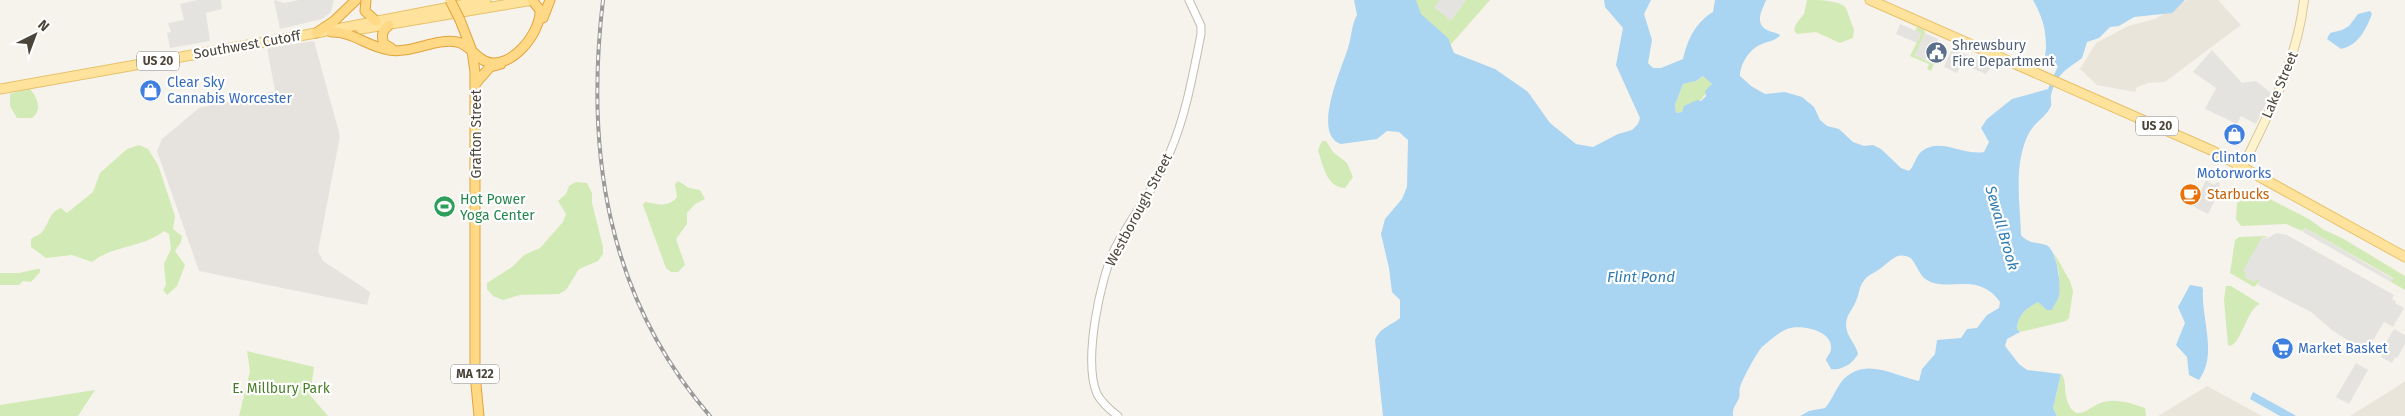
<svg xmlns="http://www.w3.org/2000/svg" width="2405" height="416" font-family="'Fira Sans',sans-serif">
	<rect width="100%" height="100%" fill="#f6f3ec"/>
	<path fill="#eae5da" d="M2188,0H2218L2241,25L2165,82L2148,83L2137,87L2135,92L2097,85L2080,69L2096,43L2128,26L2155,19Z
		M2405,381V416H2350L2395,388Z
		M2207,386L2262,416H2158Z"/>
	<path fill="#e6e2dd" d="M314,41L340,136L318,251L323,261L370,292L367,305L199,271L157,151L162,139L199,108L275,91L267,48Z"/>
	<path fill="#d2eab5" d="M1397,0H1490L1446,50Z
		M1807,0C1817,0 1838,0 1845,7C1849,13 1850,22 1854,29L1853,38L1840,43L1816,32L1797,34L1794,30L1796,24L1804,14Z
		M1917,27L1924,30L1925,33L1915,55L1934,64L1931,71L1927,69L1929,64L1910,56L1921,34L1915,31Z
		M1704,76L1712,84C1703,99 1694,110 1676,113L1675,105L1683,84L1696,81Z
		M29,88C37,96 43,110 32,118H17L10,106V94Z
		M1322,141H1326L1333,152L1347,163L1353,177L1345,188C1326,187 1323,165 1318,150Z
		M139,145L148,149L158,165L175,216L173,229L182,236L181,242L175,251L185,265L177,286L167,295L163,290L166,285L164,264L171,249L169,234L164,231C143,248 113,245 92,262L72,255L46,258L31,247V239C35,236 40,235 42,232C50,223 48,213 61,208L67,213L93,192L100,173L127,149Z
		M678,181L689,188L700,190L705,199L695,204L687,213V224L676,239L685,265L678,272H671L666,268L643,205L645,202C657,204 669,208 677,197L675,184Z
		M576,182L587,183L592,193V203L603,247V254L598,261L579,269L566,290L559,294L520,295L503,300L493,296L487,289V283L512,267L524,255L540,248L563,222L566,214L558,201L566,194L569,186Z
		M2254,194H2260L2309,219L2324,230L2342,238L2405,276V290L2391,282L2393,278L2305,228L2302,231L2286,224L2241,226L2236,219L2237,203Z
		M2265,236L2268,238L2262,237L2245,277L2254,282L2256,278L2260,281L2254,287L2230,273L2235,240L2239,237Z
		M2054,253L2070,281L2073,291L2069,318L2066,321L2020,332L2017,329C2017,315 2027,308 2038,302L2052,309L2059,297V273Z
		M37,269H40V272L31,282L23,281L19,285H0V273H19Z
		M2226,286H2231L2260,304C2248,307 2242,342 2230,346L2228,345L2224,300Z
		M247,351L314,367L310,395L328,416H239L250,371Z
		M2061,374C2069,380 2060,402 2076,413C2085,414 2091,407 2098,404C2114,397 2130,403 2145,408L2146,416H2057L2053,408Z
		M95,390L78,416H0V405Z"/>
	<path fill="#e5e3e0" d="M197,0H221L222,9L206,13L210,41L170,48L167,33L171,32L168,23L184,20L180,4Z
		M274,0L284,3L299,0H334L331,12L322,19L280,29Z
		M1440,0H1466L1451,21L1434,7Z
		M1900,24L1921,33L1917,43L1896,34Z
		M1925,33L1938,39L1936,45L1938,49L1928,45L1924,54L1927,56L1925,60L1915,55Z
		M1952,48L1986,64L1992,66L1986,74L1962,64L1957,73L1944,67Z
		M2212,50L2242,83L2256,81L2271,93L2256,124L2241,116L2237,124L2205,109L2216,88L2193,72Z
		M2206,180L2214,185L2217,182L2220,183L2219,192L2208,214L2193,206Z
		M2305,228L2393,279L2391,282L2303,232Z
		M2277,233L2287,235L2394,295L2392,299L2396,301L2395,303L2404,308L2393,327L2384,322L2366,352L2332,330L2311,312L2258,285L2259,281L2257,279L2254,282L2245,277L2246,273L2243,271L2262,237L2266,239Z
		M2394,329L2405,335V344L2397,358L2395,357L2392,363L2381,357L2384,350L2382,349Z
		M2356,363L2368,370L2349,404L2336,397Z"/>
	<path fill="#a9d4f2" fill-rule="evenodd" d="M1354,0H1416L1421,14L1448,38L1454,53L1495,69L1528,92L1550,123L1576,144L1593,147L1618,134L1632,130L1638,124L1640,118L1616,65L1623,28L1605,7L1604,0H1651L1644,14L1652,40L1648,63L1653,68H1661L1683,59C1688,39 1695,23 1713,12L1715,0H1766C1763,9 1755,20 1764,28C1768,32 1776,32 1780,35C1776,41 1768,41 1762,44C1750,48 1740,64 1740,76L1751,86L1765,94L1785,92L1802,97L1814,107L1820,120L1827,126L1839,129L1853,142L1864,146L1873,145L1881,149L1901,168L1909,171C1915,165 1915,157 1922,151C1940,137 1964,156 1984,152L1989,142L1981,128L1987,119L2012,99L2048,89L2058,66L2045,63C2044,58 2046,53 2046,47C2046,28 2042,16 2033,0H2185L2172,13L2134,17L2119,26L2110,27L2099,38L2087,42L2082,58C2066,70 2057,73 2051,95C2050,99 2052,102 2051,106C2047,116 2034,123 2029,133C2013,164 2020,202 2021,235C2029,244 2036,242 2046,245C2057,249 2061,284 2059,296C2058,300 2054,305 2052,310H2047L2038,302C2027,308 2017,315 2017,329L2020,332L2007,339L2005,346L2019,364L2027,370L2061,374L2053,408L2057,416H1800L1809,411L1825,408C1832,400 1835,390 1842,381C1864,356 1893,375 1919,381L1922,369L1935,354L1937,340L1961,338L1967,329L1977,328L1987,315L1999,308L2000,302C1977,269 1945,295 1924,278C1919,273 1916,264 1911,258C1897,251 1892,260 1881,268C1875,273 1867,275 1863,282C1859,287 1859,295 1856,301C1853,309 1846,315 1846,325C1846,336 1856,344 1858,354C1853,363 1842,371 1831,369L1826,360C1827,356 1831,353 1831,349C1833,330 1800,324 1787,329C1778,333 1770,340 1762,347C1757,352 1742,380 1740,387C1739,390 1740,395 1739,398C1736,405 1732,408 1733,416H1383L1375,340C1379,328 1392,325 1400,318V300L1392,292L1389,268L1381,234L1385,219L1402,199L1407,187L1408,140L1399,132L1387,131L1377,139L1341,144C1311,134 1342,68 1348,48C1352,36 1351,26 1357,15ZM1703,76L1712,84L1705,91L1706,96L1701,101L1697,100L1684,106L1682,112L1676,113L1675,105L1683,84L1696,81Z
		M2370,11L2372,14C2366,29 2359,45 2341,49L2327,39L2330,33L2342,30L2349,26L2358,14Z
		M2190,285L2202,287L2203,290C2201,319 2218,354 2199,380L2189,375L2187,357L2176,345L2185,323L2178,307Z
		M2253,392L2293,414L2296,416H2280L2250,399Z"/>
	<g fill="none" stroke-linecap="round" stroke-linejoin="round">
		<defs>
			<path id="tertiary" d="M1118,416C1110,410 1102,403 1097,394C1083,361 1100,279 1115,248C1132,216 1156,187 1170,152C1186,115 1193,74 1201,34V26L1189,0"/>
			<path id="secondary" d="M2243,166C2270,111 2297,61 2304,0"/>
			<path id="primary" d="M1870,0L2213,151L2405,257
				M361,29L533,0
				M0,89L316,33L486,0"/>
			<path id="trunk" d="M366,0L365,11L376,21
				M543,18L550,0
				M460,20L472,51L475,72V374L479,416
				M389,25C382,30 381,36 384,44L391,48
				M331,32C352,31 368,47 389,50C411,54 435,38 457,42C469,44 474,56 485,61C510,72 541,33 540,10L532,0
				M316,33L334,21L356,0
				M476,83L490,67L501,64"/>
		</defs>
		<use href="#tertiary" stroke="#c2bbae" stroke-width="9"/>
		<use href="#secondary" stroke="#d6c79b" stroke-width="10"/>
		<use href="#primary" stroke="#e6c16a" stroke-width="11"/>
		<use href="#trunk" stroke="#e0a43c" stroke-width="11"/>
		<use href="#tertiary" stroke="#fff" stroke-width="7"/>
		<use href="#secondary" stroke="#fff3cd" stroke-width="8"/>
		<use href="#primary" stroke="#ffe39c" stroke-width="9"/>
		<use href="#trunk" stroke="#ffd985" stroke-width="9"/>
		<defs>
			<path id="rail" d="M603,0C585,152 607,297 710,416"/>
		</defs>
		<use href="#rail" stroke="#9a9a9a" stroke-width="4"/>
		<use href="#rail" stroke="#fff" stroke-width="2" stroke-dasharray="5.5" stroke-linecap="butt"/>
		<defs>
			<path id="trunk-bridge" d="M450,0L460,20"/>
		</defs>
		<use href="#trunk-bridge" stroke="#e0a43c" stroke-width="11" stroke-linecap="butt"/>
		<use href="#trunk-bridge" stroke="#ffd985" stroke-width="9"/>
	</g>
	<defs>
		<symbol id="civic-disc" viewBox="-11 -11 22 22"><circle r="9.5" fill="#5c6f8a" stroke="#fff"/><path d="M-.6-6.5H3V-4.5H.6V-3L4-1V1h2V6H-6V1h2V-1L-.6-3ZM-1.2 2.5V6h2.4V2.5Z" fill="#fff"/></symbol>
		<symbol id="shop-disc" viewBox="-11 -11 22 22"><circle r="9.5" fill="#3f7fe0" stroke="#fff"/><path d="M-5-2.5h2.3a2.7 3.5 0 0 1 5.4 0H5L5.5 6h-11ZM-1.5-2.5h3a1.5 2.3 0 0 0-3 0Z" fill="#fff"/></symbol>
		<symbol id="cafe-disc" viewBox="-11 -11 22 22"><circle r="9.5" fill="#e8710a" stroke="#fff"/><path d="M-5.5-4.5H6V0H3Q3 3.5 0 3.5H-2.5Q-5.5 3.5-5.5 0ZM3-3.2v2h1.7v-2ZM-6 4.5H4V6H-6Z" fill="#fff"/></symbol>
		<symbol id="stadium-disc" viewBox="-11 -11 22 22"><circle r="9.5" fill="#2e9e5b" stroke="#fff"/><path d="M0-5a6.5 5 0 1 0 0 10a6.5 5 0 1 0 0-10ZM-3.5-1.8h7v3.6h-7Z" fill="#fff"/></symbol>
		<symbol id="supermarket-disc" viewBox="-11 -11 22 22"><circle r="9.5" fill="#3f7fe0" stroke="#fff"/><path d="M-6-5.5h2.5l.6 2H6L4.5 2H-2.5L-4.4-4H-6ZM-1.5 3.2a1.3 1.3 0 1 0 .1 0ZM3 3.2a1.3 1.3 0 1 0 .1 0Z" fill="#fff"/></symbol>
	</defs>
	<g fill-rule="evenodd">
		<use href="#civic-disc" x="1924" y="40" width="25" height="25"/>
		<use href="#shop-disc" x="138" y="78" width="25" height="25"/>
		<use href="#shop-disc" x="2222" y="122" width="25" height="25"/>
		<use href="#cafe-disc" x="2178" y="182" width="25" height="25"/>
		<use href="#stadium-disc" x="432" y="194" width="25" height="25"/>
		<use href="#supermarket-disc" x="2270" y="336" width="25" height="25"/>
	</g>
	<g text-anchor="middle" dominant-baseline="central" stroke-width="4.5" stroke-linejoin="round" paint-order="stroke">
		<g fill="#fff" stroke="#817c74" stroke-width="1">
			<rect x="137" y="51.5" width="42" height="19" rx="4"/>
			<rect x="2136" y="116.5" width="42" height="19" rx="4"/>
			<rect x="451" y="364.5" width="48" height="19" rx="4"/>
		</g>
		<g font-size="12" font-weight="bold" fill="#4b4439">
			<text x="158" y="61">US 20</text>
			<text x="2157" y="126">US 20</text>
			<text x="475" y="374">MA 122</text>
		</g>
		<g font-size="14" fill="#4b4439" stroke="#fff">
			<text transform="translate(247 45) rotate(-10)">Southwest Cutoff</text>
			<text transform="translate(2280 85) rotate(-67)">Lake Street</text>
			<text transform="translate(476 134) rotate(-90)">Grafton Street</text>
			<text transform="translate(1139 210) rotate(-62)">Westborough Street</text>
		</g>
		<g font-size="14" fill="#4e5e75" stroke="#fff" text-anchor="start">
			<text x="1952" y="45">Shrewsbury<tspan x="1952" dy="16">Fire Department</tspan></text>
		</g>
		<g font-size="14" fill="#366cbe" stroke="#fff" text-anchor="start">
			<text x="167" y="82">Clear Sky<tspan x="167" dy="16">Cannabis Worcester</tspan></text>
			<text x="2234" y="157" text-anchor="middle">Clinton<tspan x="2234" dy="16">Motorworks</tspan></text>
			<text x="2298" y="348">Market Basket</text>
		</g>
		<g font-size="14" fill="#c56008" stroke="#fff" text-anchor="start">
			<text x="2207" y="194">Starbucks</text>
		</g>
		<g font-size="14" fill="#27864d" stroke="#fff" text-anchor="start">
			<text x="460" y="199">Hot Power<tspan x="460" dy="16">Yoga Center</tspan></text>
		</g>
		<g font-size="14" fill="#4a7f2a" stroke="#fff">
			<text x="281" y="388">E. Millbury Park</text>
		</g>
		<g font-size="15" font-style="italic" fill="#2e7ab2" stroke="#fff">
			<text transform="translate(2002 228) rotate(74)">Sewall Brook</text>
			<text x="1641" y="277">Flint Pond</text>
		</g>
	</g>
	<g transform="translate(35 35) rotate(42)" stroke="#ffffff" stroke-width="4" paint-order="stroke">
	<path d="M0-4L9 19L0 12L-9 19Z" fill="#4b4439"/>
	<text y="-8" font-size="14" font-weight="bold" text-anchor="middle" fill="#4b4439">N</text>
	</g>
</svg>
